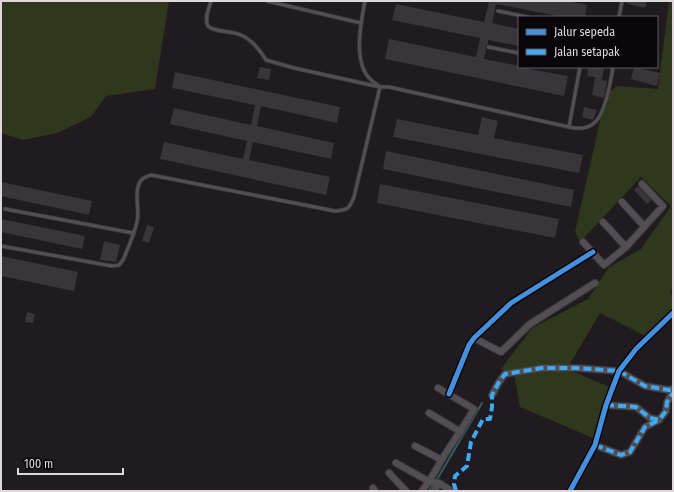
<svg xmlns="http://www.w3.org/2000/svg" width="674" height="492" font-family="'Fira Sans Condensed',sans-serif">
	<rect width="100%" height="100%" fill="#1f1b1f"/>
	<path fill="#2f381d" d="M1,1H169L155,89L106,96L91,117L57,133L23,140L1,133Z
		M669,1H673V286L670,293L673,294V317L651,339L600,313L567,369L614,389L593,438L520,407L514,373L501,369L532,328L588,299L609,267L641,249L671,206L641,177L580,242L575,232L606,94L617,86L658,89Z"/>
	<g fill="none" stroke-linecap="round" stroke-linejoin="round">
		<path stroke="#2f5d62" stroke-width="2" d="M429,491L439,476L482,403"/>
	</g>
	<path fill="#3a343b" d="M489,1H567L587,5L585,17H562L496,4L492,23L519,29V46L488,40V44L485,46L486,50L484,59L519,66V67L568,76L564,96L385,59L389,39L476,57L480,38L392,20L396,4L484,22Z
		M625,1H647L645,8L625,3Z
		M260,67L271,69L269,80L257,78Z
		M588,67H604L602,80L607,81L604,98L592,95L595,77L587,76Z
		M634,67L660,73L657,86L631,79Z
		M175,72L340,107L337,123L261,106L257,126L334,143L331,159L253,142L249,160L330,177L326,195L160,159L164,142L243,159L247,141L170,124L174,108L251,125L255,105L172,88Z
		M584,107L597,110L593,120L582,117Z
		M482,117L498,121L494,138L583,155L579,173L393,137L397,119L478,135Z
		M386,151L574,190L571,207L383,169Z
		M1,182L92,201L89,215L1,196Z
		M380,184L559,219L555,238L377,203Z
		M638,186L652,200L647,204L634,190Z
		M1,219L85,236L82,249L1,232Z
		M147,225L154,227L149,243L142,241Z
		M104,241L120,245L116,262L100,260Z
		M1,256L78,272L74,291L1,276Z
		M27,312L35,314L33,323L25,322Z"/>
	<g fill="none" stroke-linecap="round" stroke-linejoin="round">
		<defs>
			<path id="lane" d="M211,1C209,8 204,19 208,26C213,32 233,31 241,35C252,40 260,50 266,60L294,68L380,87H389L569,127C577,129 586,129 593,124C605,116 611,80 613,67
				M267,1L361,23
				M365,1C361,22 353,60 369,78C372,81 376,84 379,86
				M498,11L528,17
				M619,17L622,1
				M488,47L519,53
				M569,127L580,67
				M5,209L133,233
				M1,246L112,266L119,265L123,260C128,248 134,235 137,222C140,210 134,195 139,184C141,178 146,177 151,175L335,211C348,210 349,209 354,197L380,87"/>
			<path id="street" d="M622,202L644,226
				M603,222L626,247
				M583,242L604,265L626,247L663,206L642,184
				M474,338L501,352L530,324L595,283
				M449,394L469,345L474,338L511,303L593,252
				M492,395L499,382L505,374L542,368H577L619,371L645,386L669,390L673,389
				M606,405L636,407L650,418L659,420L666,411L667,402L673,393
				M429,413L461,432
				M595,445L621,455L630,452L645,427L659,420
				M415,446L442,460
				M396,463L430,482L439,483
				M389,473L406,491
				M373,488L375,491
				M422,491C430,481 436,470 442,459C453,442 464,426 474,409L438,388
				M434,491L439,483L451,491
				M570,491L595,445L606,405L619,371L636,349L673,313"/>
		</defs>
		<use href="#lane" stroke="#3c383c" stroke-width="4.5"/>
		<use href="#street" stroke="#3c383c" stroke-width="8"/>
		<use href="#lane" stroke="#524f53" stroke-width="3"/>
		<use href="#street" stroke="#524f53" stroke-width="6"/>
		<path stroke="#3fa9f5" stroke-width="4" stroke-dasharray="8 4" stroke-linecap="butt" d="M606,405L636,407L650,418L659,420L666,411L667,402L673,393
			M595,445L621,455L630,452L645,427L659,420
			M456,491L454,484L455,476L467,466L471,442L483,419H490L492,407V395L499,382L505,374L542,368H577L619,371L645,386L669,390L673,389"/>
		<defs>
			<path id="cycleway" d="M449,394L469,345L474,338L511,303L593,252
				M570,491L595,445L606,405L619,371L636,349L673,313"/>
		</defs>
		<use href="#cycleway" stroke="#090609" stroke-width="8"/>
		<use href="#cycleway" stroke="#468fdf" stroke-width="5"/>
	</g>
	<rect width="674" height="492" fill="none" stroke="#ded8de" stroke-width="4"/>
	<rect x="518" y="16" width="140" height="52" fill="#090609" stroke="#5e5a5e"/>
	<rect x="526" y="29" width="20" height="6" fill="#468fdf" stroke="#5e5a5e"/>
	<text x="554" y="36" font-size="12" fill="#ded8de">Jalur sepeda</text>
	<rect x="526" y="49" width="20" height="6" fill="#3fa9f5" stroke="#5e5a5e"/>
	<text x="554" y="56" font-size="12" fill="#ded8de">Jalan setapak</text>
	<path d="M18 468v6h105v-6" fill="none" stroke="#ded8de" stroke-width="2"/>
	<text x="24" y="468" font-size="12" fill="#ded8de" stroke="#090609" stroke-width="3" paint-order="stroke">100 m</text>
</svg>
